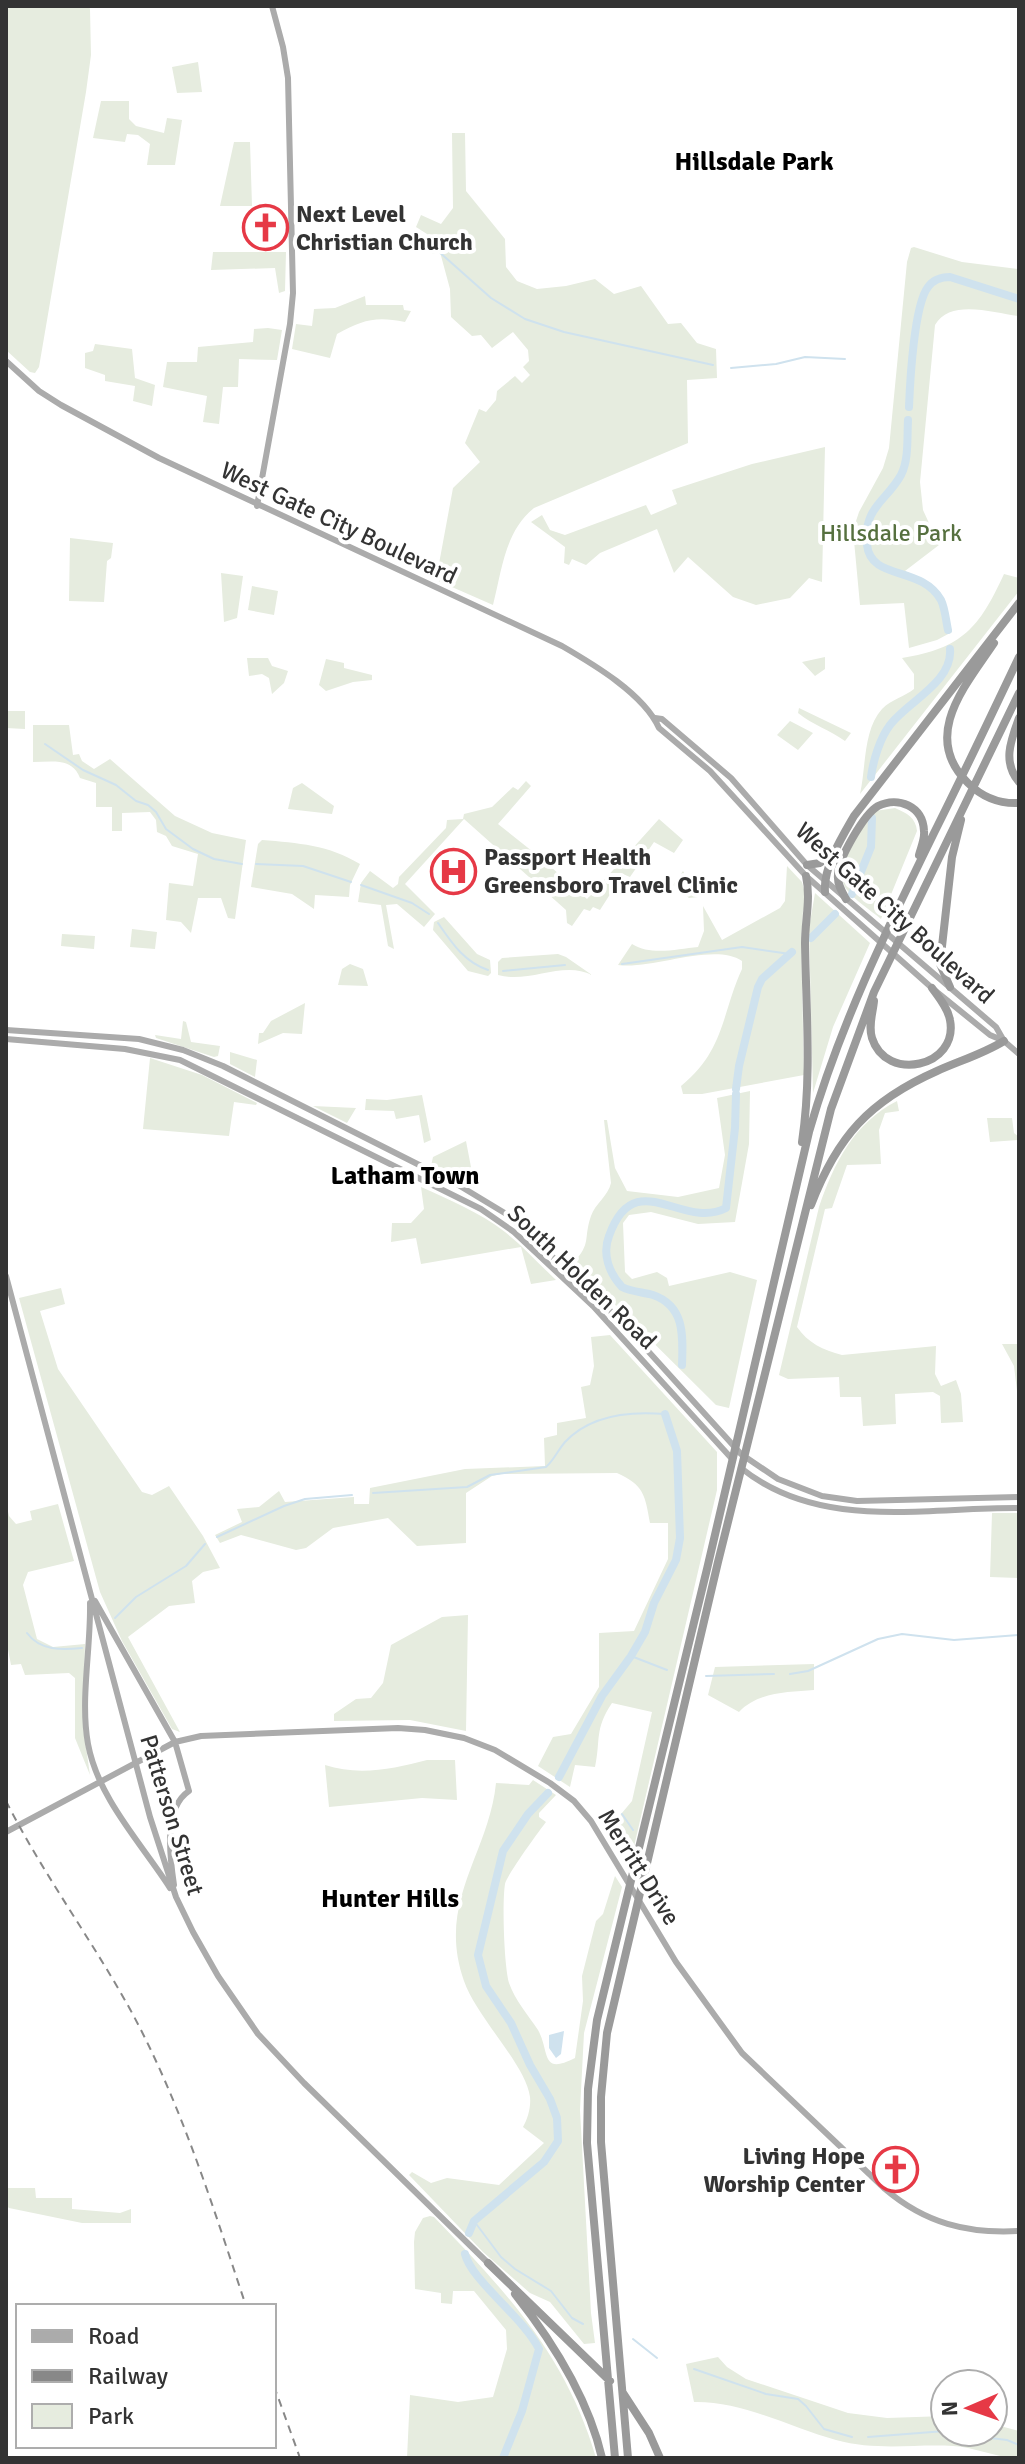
<svg xmlns="http://www.w3.org/2000/svg" width="1025" height="2464" font-family="Signika,sans-serif">
	<rect width="100%" height="100%" fill="#fff"/>
	<path fill="#e6ecdf" d="M6,6H89L90,9L91,55L86,92L39,367L35,373L30,372L6,350Z
		M198,62L202,92L177,93L172,67Z
		M101,101H129V119L136,126L164,133L167,118L182,120L175,165H147L150,144L138,135L127,134L125,142L93,138Z
		M452,133H465L466,191L505,239L506,267L517,281L537,289L566,286L595,279L614,294L641,286L668,324L681,323L697,343L716,349L717,378L687,380L688,443L534,508C505,531 502,570 493,605L436,580L453,488L480,462L465,443L479,409L486,412L496,400L497,391L515,376L522,383L530,375L523,367L529,361L528,350L513,332L492,348L481,335L472,336L451,317L450,289L440,252L432,254L427,234L416,227L421,215L441,224L453,208Z
		M234,142H250L252,206H220Z
		M914,247L962,262L1019,269V316C994,313 950,298 935,325L920,482L923,510L939,545L905,571C942,587 943,594 952,632L937,640L909,648L904,603L860,605L853,530L859,512L883,468L889,448L907,262L911,248Z
		M213,252H286L285,291L279,293L275,268L211,270Z
		M365,296L366,305H403L404,310L411,311L405,322C375,316 363,320 337,334L330,358L292,349L296,324L312,326L314,309L335,308Z
		M268,328L282,330L277,360L239,359L238,387H223L219,424L203,422L207,396L163,387L167,362H197L198,347L253,342L254,329Z
		M95,344L132,349L135,378L155,385L152,406L133,401L135,386L105,381V375L85,368V353L93,351Z
		M825,447L822,582L809,578L790,598L756,605L733,597L688,557L674,573L657,529L600,553L586,565L572,559L569,565L564,563L565,547L531,522L542,515L550,530L565,535L646,505L651,515L677,504L672,490L752,464Z
		M70,538L113,543L111,558L107,561L104,602L69,601Z
		M221,573L243,576L237,618L224,622Z
		M1004,574L1019,578V591L860,794C866,768 863,730 882,709C892,699 904,697 914,689V674L902,658C963,648 979,628 1004,574Z
		M252,586L278,591L274,615L248,610Z
		M825,657V669L815,676L802,662Z
		M247,658H268L272,666L288,671L284,683L272,694L269,678L262,674L249,676Z
		M326,659L344,663V668L372,675V680L353,682L326,691L319,685Z
		M799,708L851,733L845,741C830,730 813,725 798,713Z
		M6,711H25V729L6,728Z
		M790,721L813,733L798,750L777,735Z
		M33,725H69L73,755L79,754L82,761L94,769L110,759L175,816L212,833L246,840L235,919L228,918L221,898H198L191,933L181,922L166,920L169,883L193,886L198,854L172,846L166,836L157,832L156,820L150,812L122,813V831H112V807H96V783L80,778C72,757 52,762 33,762Z
		M526,781L531,786L498,824L542,859L587,899L659,819L683,840L674,853L654,842L630,877L623,874L600,910L593,907L590,911L584,909L572,926L567,923L566,910L464,819L405,884L435,914L424,927L397,904L386,905L394,949L388,946L381,905L358,902L361,883L370,871L393,888L398,884L399,877L446,828L447,820L463,819L464,814L492,807L513,787L518,790Z
		M302,783L334,806L332,814L288,809L293,788Z
		M895,808C907,813 916,818 917,831L881,919C870,910 856,901 847,890C830,868 862,829 875,811Z
		M262,840C298,843 329,845 360,864L350,885L349,897L315,895L314,909L292,894L251,887L258,844Z
		M787,866L802,882L807,901L803,911L801,941L804,1075L702,1094H683L681,1086C725,1050 721,1015 742,969V961C714,942 652,970 618,965L632,944C651,956 677,949 698,947L704,931L703,906L722,940L780,908L785,901Z
		M683,871L698,897L689,898L673,885Z
		M815,893L870,943L833,1027L813,1093L809,928Z
		M444,917L477,954L490,960L491,973L488,976L468,971L433,930L434,922Z
		M132,929L157,932L155,949L130,947Z
		M62,934L95,936L94,949L61,946Z
		M558,954L566,957L592,975C563,960 529,984 498,975V962L502,958Z
		M350,964L363,969L368,986L338,985L342,969Z
		M305,1003L302,1034L283,1033L258,1044L259,1033H263L271,1021Z
		M183,1021L186,1022L191,1042L220,1046L218,1056L214,1057L156,1038L155,1035L181,1039Z
		M230,1052L257,1060L255,1077L230,1064Z
		M150,1058L202,1075L257,1103L256,1105L234,1102L229,1136L143,1129Z
		M750,1091L749,1144L735,1222L698,1224L651,1212L629,1215L623,1223L625,1272L632,1279L657,1272L667,1278L669,1286L730,1272L757,1280L729,1408L716,1405L573,1263C592,1243 583,1239 591,1216C595,1204 608,1196 611,1183L604,1120H607L615,1168L627,1191L678,1197L719,1188L725,1155L717,1098Z
		M422,1095L431,1140L424,1143L419,1115L396,1119L394,1111L365,1110L366,1099L387,1100Z
		M897,1101L899,1111L885,1113L879,1130L881,1164L847,1165L832,1208L825,1209L797,1327C808,1343 823,1350 842,1355L936,1346L935,1374L941,1386L956,1380L961,1394L963,1422L941,1423L940,1396L933,1392L895,1394L896,1424L863,1426L861,1397H840L839,1377L788,1379L779,1375L819,1207C834,1163 854,1123 897,1101Z
		M313,1106L356,1108L347,1123Z
		M987,1118H1012L1014,1133L1019,1137V1140L990,1142Z
		M466,1141L475,1188L431,1166L433,1157Z
		M421,1187C450,1200 479,1212 505,1232C523,1246 539,1264 556,1280L531,1284L521,1247L421,1264L416,1238L391,1242L392,1223H411L424,1209Z
		M61,1288L65,1304L40,1311L58,1369L142,1492L152,1495L169,1486L203,1536L220,1568L203,1572L192,1581L195,1603L169,1606L128,1637L180,1732L172,1729L122,1641L100,1592L19,1298Z
		M610,1335L717,1452V1490L629,1868L606,1832L632,1801L652,1712L612,1703C594,1730 601,1739 595,1767L575,1765L570,1787L538,1766L553,1737L571,1734L599,1687V1633L634,1631L668,1559V1523H650C645,1495 644,1485 617,1473L501,1474L492,1476L466,1493V1543L417,1546L388,1518L333,1528L306,1548L296,1550L241,1535L220,1543L215,1535L242,1522L237,1509L259,1507L279,1491L285,1502L354,1497V1504H369L370,1488L465,1469L545,1466L544,1438L557,1435V1423L586,1418L581,1387L590,1385L594,1366L591,1337Z
		M1002,1344H1019V1391H1017L1014,1366Z
		M6,1503L9,1516L16,1524L32,1520L30,1511L58,1504L74,1561L28,1572L23,1585L37,1639L53,1647L85,1644L83,1727L90,1775L75,1738V1678L69,1673L25,1675L21,1664L11,1665L6,1639Z
		M992,1513H1019V1578L990,1577Z
		M468,1615L466,1731L410,1720L334,1721V1714L356,1699L371,1698L383,1683L391,1645L442,1617Z
		M814,1664V1690C788,1692 758,1692 739,1712L708,1695L715,1667Z
		M427,1760H455L457,1800L422,1798L329,1807L325,1765C358,1776 394,1769 427,1760Z
		M533,1780L556,1795L539,1813V1817L546,1822C539,1831 507,1875 505,1884C502,1903 504,1964 509,1983C515,2000 528,2015 538,2030C550,2051 540,2076 575,2058L583,2001L582,1976L596,1921L603,1914L615,1876L622,1887L584,2033L580,2110L591,2313L595,2343L584,2344L550,2302L530,2293L483,2252L409,2175L412,2172L431,2183L447,2178L499,2185L544,2143L523,2127C528,2118 531,2107 530,2097C526,2065 477,2018 464,1981C436,1902 489,1854 496,1783L529,1785Z
		M6,2188H35L36,2198H72V2209L120,2213L131,2209V2223H82L9,2208L6,2205Z
		M430,2216L434,2217C506,2291 567,2357 596,2458H407L410,2395L458,2402L493,2397L507,2349L506,2330L474,2291H453L452,2304L441,2303V2293L415,2289L414,2242L415,2232L423,2218Z
		M718,2357L727,2367L746,2379L848,2413L887,2418L945,2416V2432H993V2424L1019,2431V2458C996,2458 975,2447 953,2446C913,2444 876,2451 836,2440C791,2428 743,2401 694,2402L686,2364Z"/>
	<path fill="#cfe2ee" d="M564,2031L561,2054L556,2058L549,2048V2035Z"/>
	<g fill="none" stroke-linecap="round" stroke-linejoin="round">
		<path stroke="#cfe2ee" stroke-width="2" d="M437,250L491,298L525,319L564,332L713,365
			M731,368L776,364L805,357L845,359
			M45,744L83,770L116,785L136,801L148,805L156,812L166,829L193,849L214,859L242,864
			M256,864L303,866L351,882
			M361,885L412,903L429,914
			M438,923C452,943 464,962 488,970
			M622,964L742,947L790,954
			M503,971L565,965
			M373,1493L467,1487L490,1475L546,1467C554,1460 558,1450 565,1442C590,1415 630,1411 665,1414
			M217,1537L284,1506L305,1499L352,1495
			M115,1618L136,1597L186,1566L205,1544
			M27,1633C40,1651 62,1650 82,1648
			M631,1656L667,1670
			M790,1674L808,1671L878,1639L902,1634L954,1640L1019,1635
			M706,1676L774,1674
			M622,1814L633,1830
			M474,2221L501,2257L515,2269L551,2291L572,2318L583,2324
			M633,2339L657,2358
			M694,2369L766,2394L798,2399L806,2406L824,2429L852,2437
			M971,2432L973,2436L1007,2440L1019,2445
			M868,2437L945,2431"/>
		<path stroke="#cfe2ee" stroke-width="8" d="M909,407C910,382 914,305 928,287C933,280 941,277 950,277L1019,299
			M908,420C907,437 909,460 901,475C886,502 863,507 867,545C871,581 921,565 941,600C945,608 946,621 948,630
			M871,777C873,761 880,738 890,725C907,702 953,682 950,649
			M852,894L871,847L872,818
			M811,938L835,914
			M736,1089L739,1066L758,987L762,979L792,952
			M682,1365C683,1336 685,1306 653,1295C642,1292 632,1292 622,1287C609,1273 602,1254 609,1236C635,1163 682,1231 726,1208L735,1128L736,1094
			M559,1777L602,1696L631,1656L645,1632L654,1603L676,1560L680,1538L677,1451L665,1414
			M469,2233L474,2221L544,2162L558,2141L557,2118L550,2099L530,2065L511,2023L486,1986L478,1955L503,1851L528,1814L548,1793
			M465,2254C471,2280 523,2317 539,2349L522,2411L503,2458"/>
		<path stroke="#ababab" stroke-width="6" d="M6,361L39,391L61,405L159,458L562,646C593,664 644,694 659,728L710,771L806,876L932,988L990,1035L1004,1041L1019,1054
			M257,506L290,324L293,293L288,78L283,47L272,6
			M655,718L662,719L731,778L807,865L996,1027L1004,1041
			M6,1030L139,1039L183,1050L223,1066L455,1183L508,1215L620,1320L741,1454L778,1479L822,1496L857,1501L1019,1497
			M6,1039L125,1049L180,1060L481,1209L514,1232L593,1306L733,1460
			M6,1276L150,1817L176,1897L193,1932L218,1976L258,2034L304,2083L488,2263
			M741,1468C820,1532 926,1507 1019,1508
			M95,1601L175,1742L189,1791C163,1808 170,1858 174,1885
			M90,1603C91,1649 80,1699 88,1744C98,1798 141,1843 170,1888
			M6,1832L175,1742L201,1736L398,1728L425,1730L464,1738L495,1750L550,1783L574,1801L591,1821L676,1962L742,2053L885,2189C925,2223 967,2234 1019,2231"/>
		<path stroke="#9a9a9a" stroke-width="8" d="M994,643C966,685 920,736 968,783C982,797 999,804 1019,803
			M1019,718C1011,740 1002,762 1019,782
			M807,865L820,863L833,852
			M825,892C823,867 842,837 854,816L1019,603
			M846,899C842,892 837,884 838,875C838,859 864,814 878,806C898,796 923,806 924,831C925,839 921,847 919,855
			M950,987L940,964L952,857L961,820
			M874,1001C873,1013 868,1025 872,1038C886,1083 959,1067 950,1020C948,1008 939,998 932,988
			M802,1142C812,1076 806,1010 805,943C805,920 811,899 806,876
			M811,1205C837,1137 869,1101 937,1071C959,1061 983,1054 1004,1041
			M488,2263L610,2381
			M515,2294C553,2342 588,2397 602,2458
			M623,2393L649,2433L660,2458
			M615,2458L587,2143L588,2089L597,2020L707,1569L809,1132C839,1027 886,931 934,833C963,775 991,716 1019,657
			M628,2458L601,2142V2097L607,2033L718,1562L831,1109L874,992L1019,693"/>
		<path stroke="#888" stroke-width="2" stroke-dasharray="8 6" stroke-linecap="butt" d="M6,1801C43,1874 92,1940 131,2011C181,2103 213,2207 246,2306
			M274,2386L300,2458"/>
	</g>
	<defs>
		<symbol id="church-ring" viewBox="-11 -11 22 22"><circle r="9.5" fill="#fff" stroke="#e63946" stroke-width="1.5"/><path d="M-1.2-6h2.4v3.5h3.3v2.4h-3.3V6h-2.4V-.1h-3.3v-2.4h3.3Z" fill="#e63946"/></symbol>
		<symbol id="hospital-ring" viewBox="-11 -11 22 22"><circle r="9.5" fill="#fff" stroke="#e63946" stroke-width="1.5"/><path d="M-5-5h3v3.5h4V-5h3V5h-3V1.5h-4V5h-3Z" fill="#e63946"/></symbol>
	</defs>
	<g fill-rule="evenodd">
		<use href="#church-ring" x="240" y="202" width="51" height="51"/>
		<use href="#hospital-ring" x="428" y="846" width="51" height="51"/>
		<use href="#church-ring" x="870" y="2144" width="51" height="51"/>
	</g>
	<g text-anchor="middle" dominant-baseline="central" stroke-width="8" stroke-linejoin="round" paint-order="stroke">
		<g font-size="24" font-weight="bold" fill="#333" stroke="#fff" text-anchor="start">
			<text x="296" y="214">Next Level<tspan x="296" dy="28">Christian Church</tspan></text>
			<text x="484" y="857">Passport Health<tspan x="484" dy="28">Greensboro Travel Clinic</tspan></text>
			<text x="865" y="2156" text-anchor="end">Living Hope<tspan x="865" dy="28">Worship Center</tspan></text>
		</g>
		<g font-size="24" fill="#333" stroke="#fff">
			<text transform="translate(339 523) rotate(25)">West Gate City Boulevard</text>
			<text transform="translate(895 913) rotate(42)">West Gate City Boulevard</text>
			<text transform="translate(582 1277) rotate(44)">South Holden Road</text>
			<text transform="translate(172 1815) rotate(73)">Patterson Street</text>
			<text transform="translate(639 1867) rotate(58)">Merritt Drive</text>
		</g>
		<g font-size="24" fill="#56703f" stroke="#fff">
			<text x="891" y="533">Hillsdale Park</text>
		</g>
		<g font-size="26" font-weight="bold" fill="#000" stroke="#fff">
			<text x="754" y="162">Hillsdale Park</text>
			<text x="405" y="1176">Latham Town</text>
			<text x="390" y="1899">Hunter Hills</text>
		</g>
	</g>
	<rect width="1025" height="2464" fill="none" stroke="#333333" stroke-width="16"/>
	<rect x="16" y="2304" width="260" height="144" fill="#ffffff" stroke="#adadad" stroke-width="2"/>
	<rect x="32" y="2330" width="40" height="12" fill="#ababab" stroke="#adadad" stroke-width="2"/>
	<text x="88" y="2344" font-size="24" fill="#333333">Road</text>
	<rect x="32" y="2370" width="40" height="12" fill="#888888" stroke="#adadad" stroke-width="2"/>
	<text x="88" y="2384" font-size="24" fill="#333333">Railway</text>
	<rect x="32" y="2404" width="40" height="24" fill="#e6ecdf" stroke="#adadad" stroke-width="2"/>
	<text x="88" y="2424" font-size="24" fill="#333333">Park</text>
	<g transform="translate(969 2408) rotate(268)"><circle r="38" fill="#ffffff" stroke="#adadad" stroke-width="2"/>
	<path d="M0-6L14 30L0 20L-14 30Z" fill="#e63946"/>
	<text y="-12" font-size="22" font-weight="bold" text-anchor="middle" fill="#333333">N</text>
	</g>
</svg>
